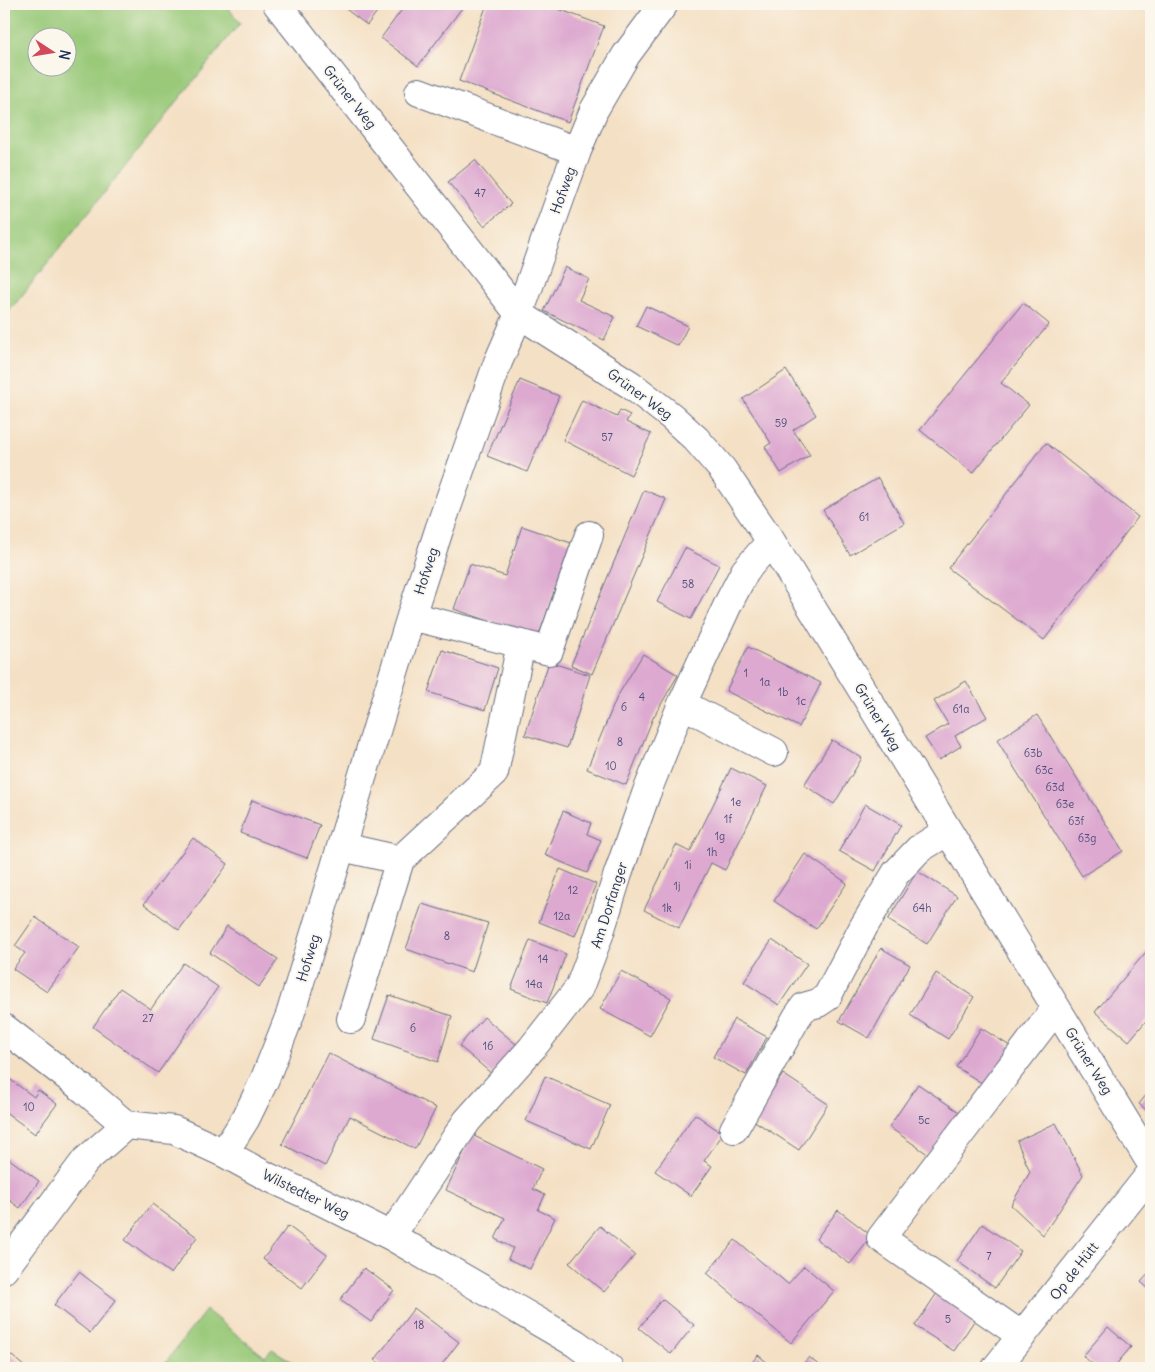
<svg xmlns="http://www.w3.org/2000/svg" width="1155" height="1372" font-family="Delius,sans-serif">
	<rect width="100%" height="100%" fill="#fbf7ec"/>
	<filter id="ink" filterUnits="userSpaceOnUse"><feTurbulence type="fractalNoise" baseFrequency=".02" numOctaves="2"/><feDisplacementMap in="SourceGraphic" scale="10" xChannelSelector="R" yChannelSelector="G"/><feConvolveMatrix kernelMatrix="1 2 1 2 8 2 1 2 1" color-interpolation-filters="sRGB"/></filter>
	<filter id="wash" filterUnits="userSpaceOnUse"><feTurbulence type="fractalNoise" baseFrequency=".0096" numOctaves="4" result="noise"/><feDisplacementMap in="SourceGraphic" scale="20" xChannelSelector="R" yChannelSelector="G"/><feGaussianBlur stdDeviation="1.12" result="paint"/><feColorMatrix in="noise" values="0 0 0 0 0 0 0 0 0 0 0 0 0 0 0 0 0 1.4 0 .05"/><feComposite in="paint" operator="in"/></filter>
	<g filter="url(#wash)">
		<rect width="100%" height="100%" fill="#f4e0c4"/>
		<path fill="#99c979" stroke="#5a7c6c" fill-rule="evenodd" d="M4,4H225L240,23L4,318ZM38,38H68V68H38Z
			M206,1310L265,1357L272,1349L302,1368H161Z"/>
		<g id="blocks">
			<path fill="#dda9d0" d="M339,4H383L367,25Z
				M406,4H465L418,66L381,38Z
				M487,4H545L604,26L568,122L459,81Z
				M475,160L511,204L484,226L448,182Z
				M565,267L589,279L579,300L615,317L604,340L544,311Z
				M1023,303L1049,324L1001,383L1029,405L973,473L920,430Z
				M646,306L688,326L678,346L636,326Z
				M786,370L816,415L793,430L810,455L781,473L765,447L771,443L743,399Z
				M520,380L559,396L527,472L487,456Z
				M582,400L617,417L620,410L630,415L626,422L651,434L631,475L563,440Z
				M1046,443L1138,517L1044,640L948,568Z
				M878,478L904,523L850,555L823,510Z
				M644,490L666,499L592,674L571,665Z
				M522,526L571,543L538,638L454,609L470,564L505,576Z
				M685,548L719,565L691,619L657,602Z
				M748,647L821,683L799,727L726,691Z
				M442,650L498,668L485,710L428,692Z
				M643,654L678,675L653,718L626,785L587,769L617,697Z
				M549,662L590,675L567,748L525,735Z
				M966,681L987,717L955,736L961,746L939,760L925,738L948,724L934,701Z
				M1037,715L1123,851L1082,876L997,740Z
				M832,740L862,758L834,804L804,785Z
				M731,768L767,786L725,870L711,863L679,928L644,910L676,845L690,852Z
				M252,800L320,825L307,858L240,833Z
				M865,804L901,825L875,871L839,851Z
				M563,811L591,823L587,834L601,840L587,873L545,855Z
				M193,838L228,864L179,930L144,904Z
				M805,854L847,883L816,929L774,901Z
				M560,869L596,884L575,936L539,922Z
				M917,871L957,896L927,944L888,920Z
				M422,904L488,923L472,972L406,949Z
				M35,917L79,947L47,992L13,969L25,953L15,946Z
				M227,926L278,959L259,987L210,953Z
				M530,940L566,954L547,1003L511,989Z
				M772,940L807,964L779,1005L744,982Z
				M1151,946V1015L1129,1041L1095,1012Z
				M881,948L910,965L869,1038L839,1021Z
				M183,963L218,987L158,1073L93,1027L120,988L151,1009Z
				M621,971L671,998L650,1036L600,1009Z
				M936,973L974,997L948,1039L910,1015Z
				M389,995L452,1016L438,1062L374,1039Z
				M484,1017L517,1045L492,1074L459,1046Z
				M734,1019L767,1037L746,1075L713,1057Z
				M981,1028L1018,1051L993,1090L956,1067Z
				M328,1053L436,1108L415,1149L350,1116L325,1166L282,1144Z
				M783,1074L828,1104L799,1150L753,1120Z
				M4,1075L34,1097L38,1090L57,1104L35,1134L4,1111Z
				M545,1076L610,1105L591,1149L526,1121Z
				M918,1084L959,1112L929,1155L889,1127Z
				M1151,1089V1114L1139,1104Z
				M695,1114L723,1134L704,1161L712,1166L691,1196L655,1171Z
				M1056,1123L1083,1175L1043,1235L1011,1205L1030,1172L1017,1141Z
				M472,1135L542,1169L533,1189L545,1195L538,1210L555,1218L530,1269L508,1259L513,1248L495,1239L505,1218L446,1190Z
				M4,1155L39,1181L20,1208L4,1196Z
				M152,1204L197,1237L171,1274L125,1240Z
				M838,1210L872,1236L850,1264L816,1239Z
				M982,1224L1021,1251L995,1288L957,1261Z
				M288,1226L327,1255L302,1288L263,1259Z
				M600,1226L635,1255L604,1292L569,1263Z
				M735,1240L788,1284L804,1266L834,1291L791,1343L707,1273Z
				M364,1268L394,1290L371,1322L340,1300Z
				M1151,1271V1291L1141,1282Z
				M79,1272L116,1300L90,1333L54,1305Z
				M941,1287L980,1312L954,1351L915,1326Z
				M662,1299L694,1325L671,1354L639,1328Z
				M414,1308L459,1342L439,1368H386L375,1360Z
				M1108,1327L1131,1347L1113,1368H1097L1083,1356Z
				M4,1349L26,1368H4Z
				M758,1355L774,1368H747Z
				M809,1357L822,1368H800Z"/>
		</g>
	</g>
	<g filter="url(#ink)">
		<use href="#blocks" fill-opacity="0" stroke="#676d82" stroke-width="1"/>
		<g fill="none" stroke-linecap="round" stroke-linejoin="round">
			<defs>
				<path id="minor" d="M277,4L519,314L631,385L672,417L696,439L722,469L771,541L1151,1163
					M419,92L577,151
					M411,616L549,651L589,535
					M682,704L774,752
					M342,847L400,860L351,1019
					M400,860L494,773L521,644
					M4,1028L86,1091L126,1125L174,1130L224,1153L268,1177L321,1201L391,1236L575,1343L609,1368
					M734,1129L797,1017L804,1007L818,1003L827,997L864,926L896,873L919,849L948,831
					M224,1153L246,1118L264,1081L290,1015L411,616L439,530L498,362L519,314L577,151L594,110L626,55L664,4
					M391,1236L467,1121L532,1048L579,988L599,935L618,874L646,794L682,704L729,602L745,571L771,541
					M4,1269L85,1161L126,1125
					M1022,1336L881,1238L1056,1008
					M996,1368L1151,1173"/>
			</defs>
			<use href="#minor" stroke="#676d82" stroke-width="30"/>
			<use href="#minor" stroke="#fff" stroke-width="28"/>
		</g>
	</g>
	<g text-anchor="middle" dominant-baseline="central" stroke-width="4" stroke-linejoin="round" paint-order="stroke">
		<g font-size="11" fill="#4c4e7a">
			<text x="480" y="193">47</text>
			<text x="781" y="423">59</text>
			<text x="607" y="437">57</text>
			<text x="864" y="517">61</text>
			<text x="688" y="584">58</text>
			<text x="746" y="673">1</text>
			<text x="765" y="682">1a</text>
			<text x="783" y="692">1b</text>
			<text x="642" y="697">4</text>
			<text x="801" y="701">1c</text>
			<text x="624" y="707">6</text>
			<text x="961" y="709">61a</text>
			<text x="620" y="742">8</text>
			<text x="1033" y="753">63b</text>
			<text x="611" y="766">10</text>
			<text x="1044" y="770">63c</text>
			<text x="1055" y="787">63d</text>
			<text x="736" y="802">1e</text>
			<text x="1065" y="804">63e</text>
			<text x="728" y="819">1f</text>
			<text x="1076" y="821">63f</text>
			<text x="720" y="836">1g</text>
			<text x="1087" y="838">63g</text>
			<text x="712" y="852">1h</text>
			<text x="688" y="865">1i</text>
			<text x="677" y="886">1j</text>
			<text x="573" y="890">12</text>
			<text x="667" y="908">1k</text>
			<text x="922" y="908">64h</text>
			<text x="562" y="916">12a</text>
			<text x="447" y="936">8</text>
			<text x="543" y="959">14</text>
			<text x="534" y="984">14a</text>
			<text x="148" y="1018">27</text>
			<text x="413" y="1028">6</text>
			<text x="488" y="1046">16</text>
			<text x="29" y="1107">10</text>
			<text x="924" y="1120">5c</text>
			<text x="989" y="1256">7</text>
			<text x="948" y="1319">5</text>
			<text x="419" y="1325">18</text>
		</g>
		<g font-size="14" fill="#1b2f5e" stroke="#fbf7ec">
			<text transform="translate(350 97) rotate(52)">Grüner Weg</text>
			<text transform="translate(563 190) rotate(-70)">Hofweg</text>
			<text transform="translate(640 394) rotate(36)">Grüner Weg</text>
			<text transform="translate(426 571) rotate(-72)">Hofweg</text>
			<text transform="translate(878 717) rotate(59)">Grüner Weg</text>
			<text transform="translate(609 905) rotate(-72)">Am Dorfanger</text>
			<text transform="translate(308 958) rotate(-73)">Hofweg</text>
			<text transform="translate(1089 1061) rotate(58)">Grüner Weg</text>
			<text transform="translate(306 1194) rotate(26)">Wilstedter Weg</text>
			<text transform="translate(1074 1271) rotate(-52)">Op de Hütt</text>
		</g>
	</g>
	<rect width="1155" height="1372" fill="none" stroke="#fbf7ec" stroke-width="20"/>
	<g transform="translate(52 52) rotate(102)"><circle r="24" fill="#fbf7ec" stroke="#a1a7b3"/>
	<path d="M0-4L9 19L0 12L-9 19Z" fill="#d1495b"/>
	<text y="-8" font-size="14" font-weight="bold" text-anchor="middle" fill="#1b2f5e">N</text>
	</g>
</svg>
